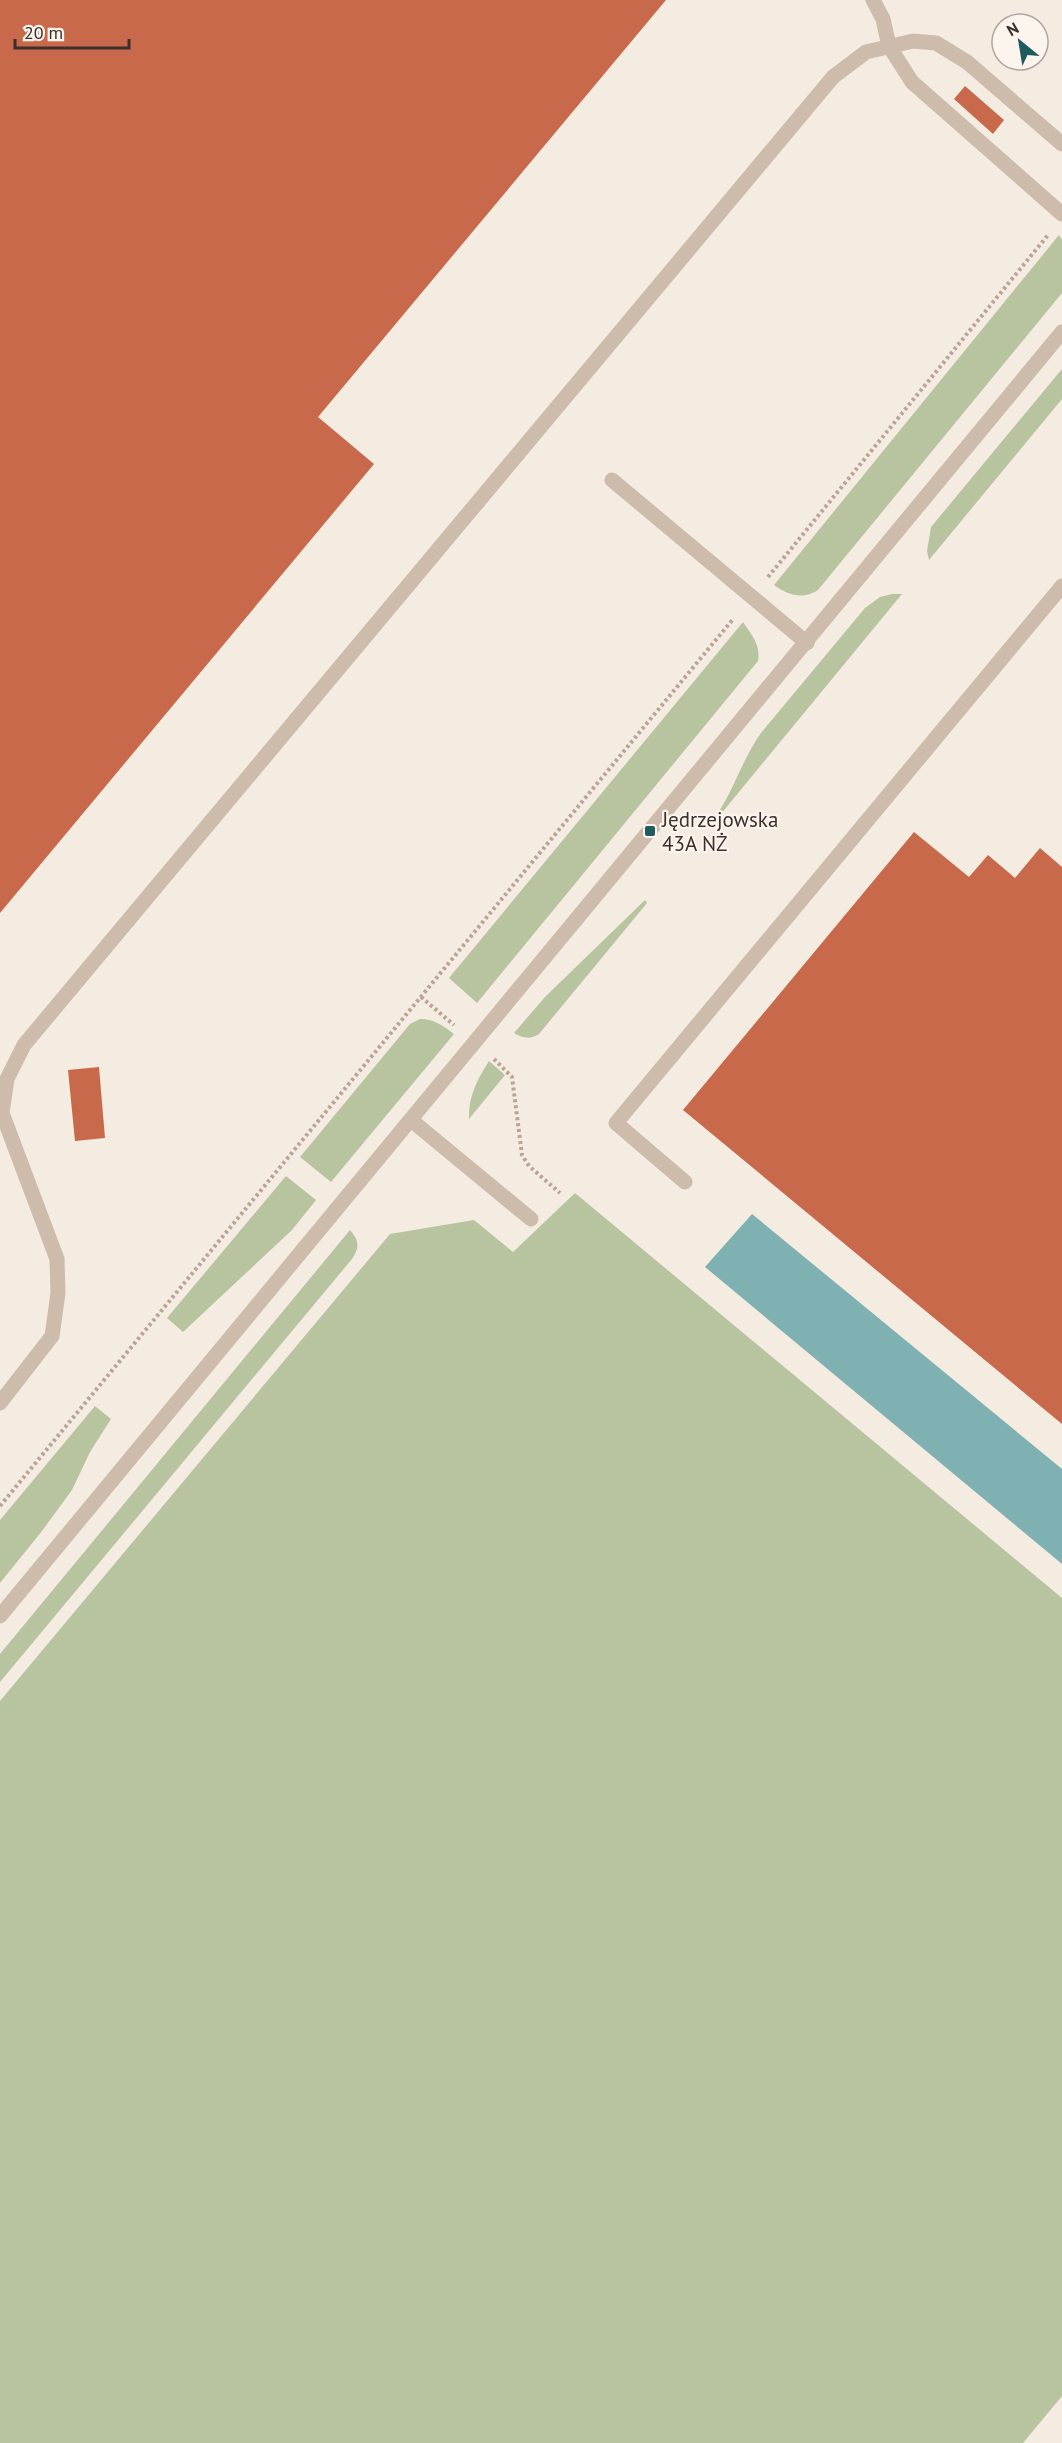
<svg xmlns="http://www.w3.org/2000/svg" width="1062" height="2443" font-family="'PT Sans',sans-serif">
	<rect width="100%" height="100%" fill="#f4ebe1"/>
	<path fill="#b8c4a0" d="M1059,235L1062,240V293L818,590C802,600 788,595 774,585Z
		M1062,369V399L929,560L927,551L931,527Z
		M892,594H902L720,815L718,813C735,787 743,758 761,733L865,608L880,597Z
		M743,622C752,635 761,646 758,661L477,1003L449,978Z
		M645,900L647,903L539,1034C530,1040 523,1038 514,1033L545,997Z
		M420,1019C434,1019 442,1025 454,1034L331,1182L300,1157L410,1024Z
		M489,1061L505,1075L469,1119C468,1097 477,1080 489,1061Z
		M286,1176L316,1200L292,1230L183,1332L167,1318Z
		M575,1193L1062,1598V2396L1023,2443H0V1701L390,1234L474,1220L513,1252Z
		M350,1230C359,1240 360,1248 352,1259L0,1682V1654Z
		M95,1406L111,1419L90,1452L72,1490L42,1531L0,1583V1520Z"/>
	<path fill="#7fb0b2" d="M752,1214L1062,1469V1564L705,1267Z"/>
	<path fill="#c8694b" d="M0,0H666L318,417L374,464L0,913Z
		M965,86L1004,120L993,134L954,99Z
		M914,832L969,877L988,855L1015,878L1040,848L1062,867V1424L683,1110Z
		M99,1067L105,1138L75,1141L68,1070Z"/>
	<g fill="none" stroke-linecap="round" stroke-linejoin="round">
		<path stroke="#b9a596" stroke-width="4" stroke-dasharray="3 3" stroke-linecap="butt" d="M768,577L1048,235
			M421,997L454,1025
			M494,1059L512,1077L522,1155L529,1166L560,1193
			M0,1506L734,618"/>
		<path stroke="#cdbbac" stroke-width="15" d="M873,0L883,19L889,46L912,82L1062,214
			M612,480L807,643
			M685,1182L616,1123L1062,586
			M0,1403L52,1336L58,1293L57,1259L2,1113L7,1079L24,1045L833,77L866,52L913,41L936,43L967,62L1062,144"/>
		<path stroke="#cdbbac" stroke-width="15" d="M411,1120L531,1219
			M0,1616L1062,332"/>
	</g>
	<rect fill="#1f5a5e" stroke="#fbf5ee" stroke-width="2" x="644" y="825" width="12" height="12" rx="3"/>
	<g text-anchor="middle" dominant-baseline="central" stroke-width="4.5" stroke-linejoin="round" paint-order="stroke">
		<g font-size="21" fill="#3b302b" stroke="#fbf5ee" text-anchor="start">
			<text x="662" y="819">Jędrzejowska<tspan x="662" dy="24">43A NŻ</tspan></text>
		</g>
	</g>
	<g transform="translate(1020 42) rotate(330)"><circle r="28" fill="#fbf5ee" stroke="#aea6a0" stroke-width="1.5"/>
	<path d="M0-4.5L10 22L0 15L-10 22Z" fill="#1f5a5e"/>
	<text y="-9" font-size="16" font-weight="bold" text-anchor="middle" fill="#3b302b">N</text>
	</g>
	<path d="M15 39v9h114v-9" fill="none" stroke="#3b302b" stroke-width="3"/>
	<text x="24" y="39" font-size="18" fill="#3b302b" stroke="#fbf5ee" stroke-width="4.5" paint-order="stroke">20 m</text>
</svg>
